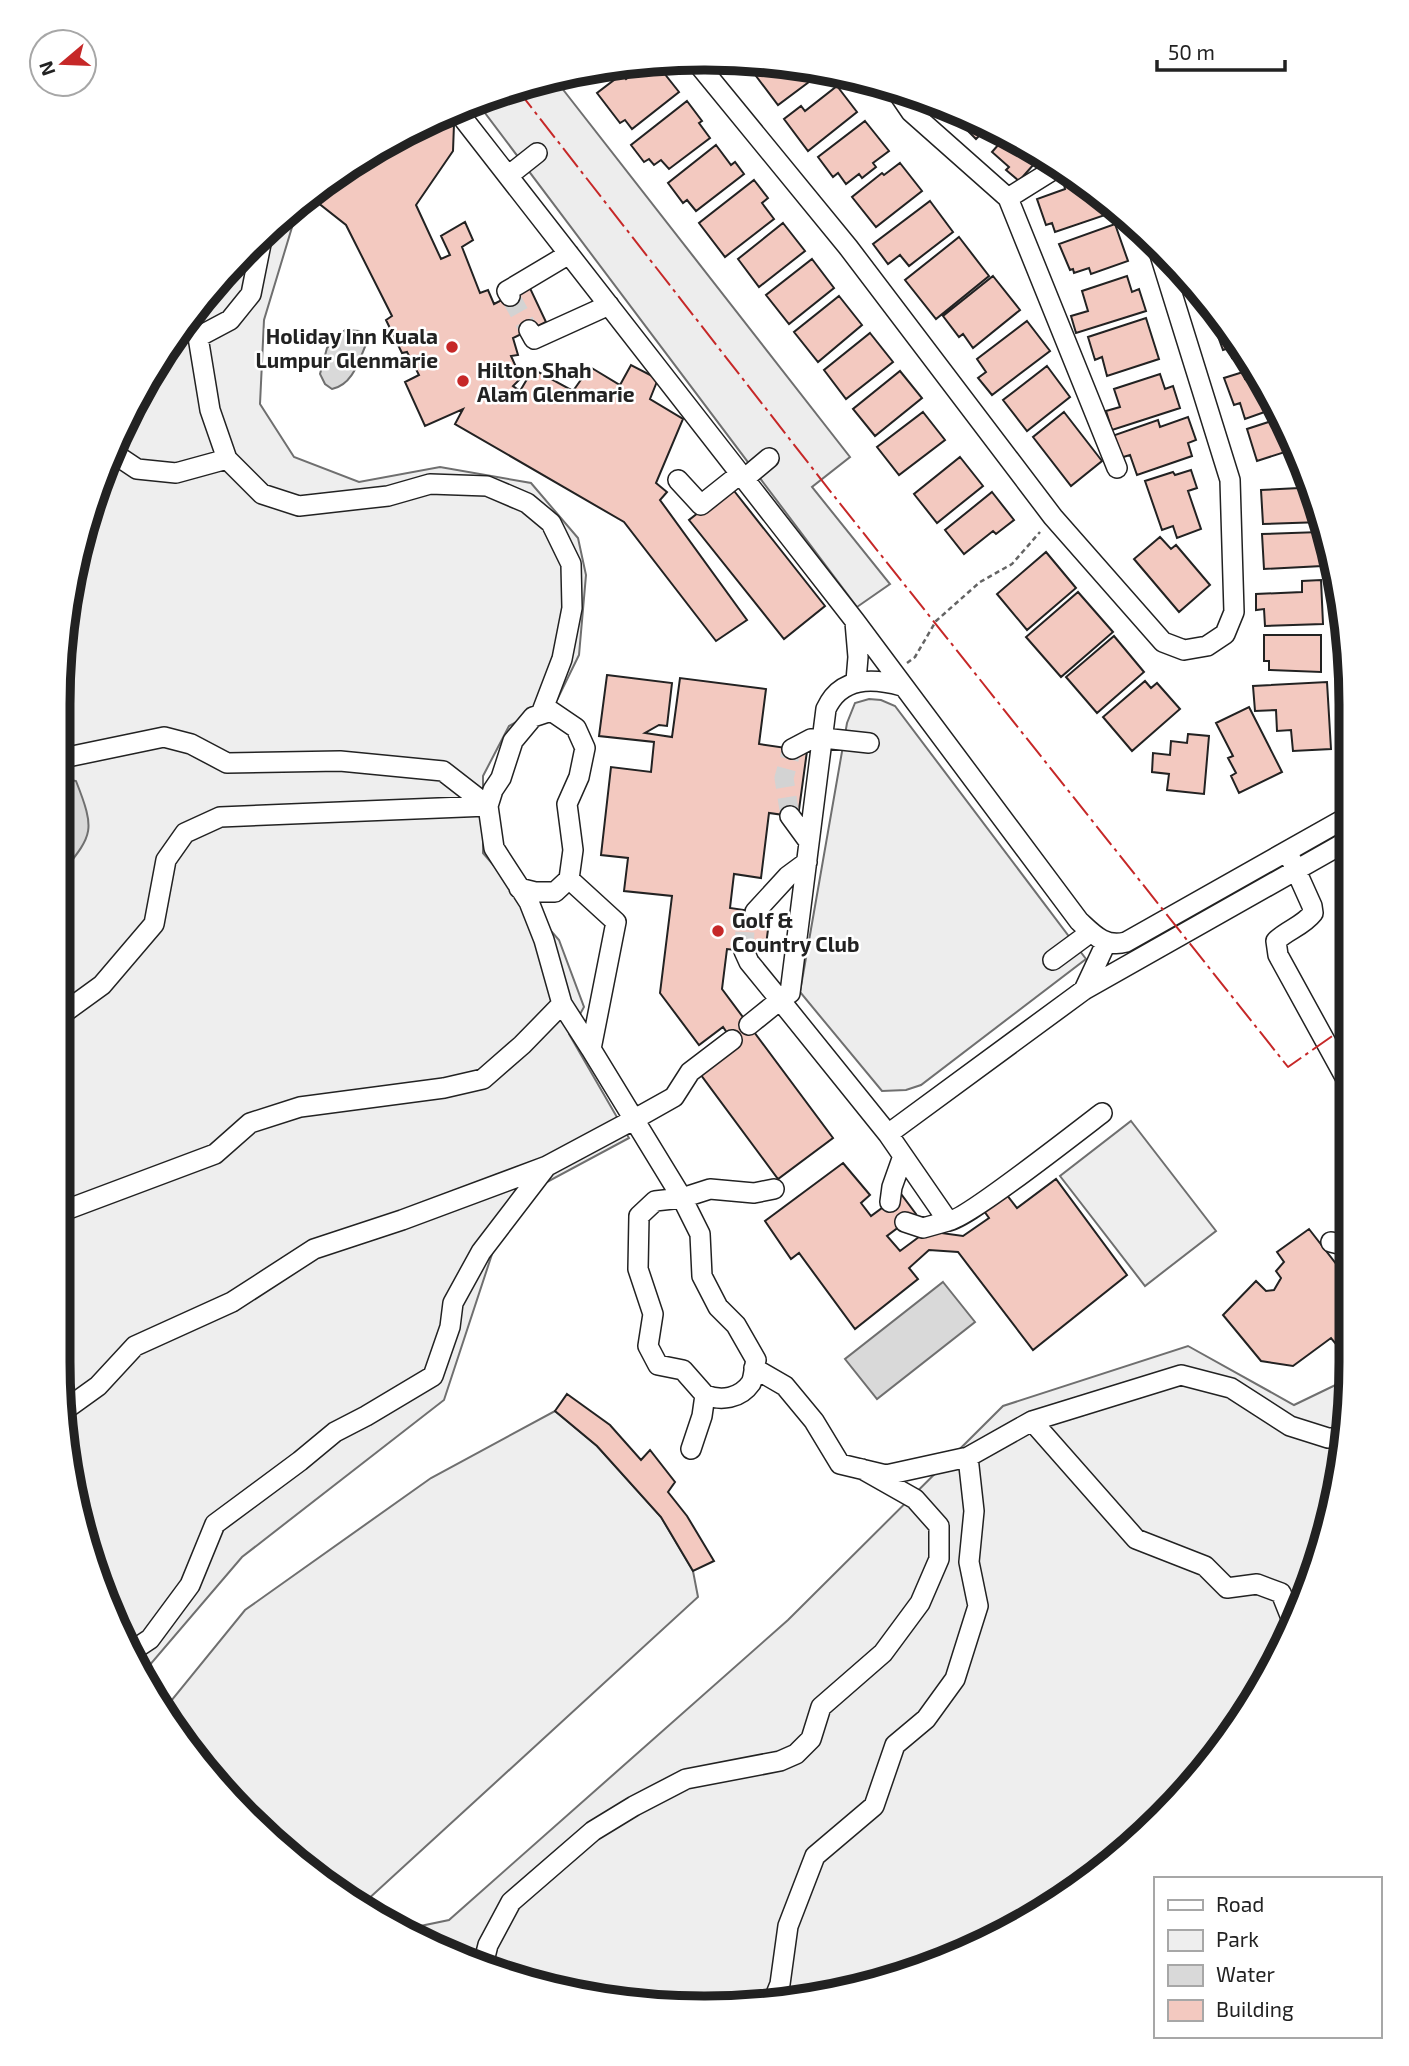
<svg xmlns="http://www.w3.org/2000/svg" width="1409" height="2066" font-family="'Exo 2',sans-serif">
	<rect width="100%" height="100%" fill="#fff"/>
	<path fill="#eee" stroke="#6f6f6f" stroke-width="2" d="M308,197L296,214L264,320L260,404L294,457L359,482L440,467L531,483L578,538L586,575L579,655L557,700L509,726L483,776V853L559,940L584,1007L569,1034L629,1138L545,1183L495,1245L444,1400L242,1557L143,1673L92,1569L58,1361V705L70,579L125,418L247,247Z
		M1131,1121L1216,1231L1145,1286L1060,1176Z
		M1188,1346L1294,1405L1350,1378L1339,1487L1284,1648L1162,1819L1028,1922L831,1996L662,2007L457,1959L406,1929L449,1920L788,1620L1003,1406Z
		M555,1411L597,1446L661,1517L693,1571L698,1597L365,1902H359L310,1874L167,1721L162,1712L245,1610L431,1478Z"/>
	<path fill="#ededed" stroke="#6f6f6f" stroke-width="2" d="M554,78L850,457L812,487L890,584L857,607L476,101Z
		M869,699L881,700L895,706L1086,959L921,1085L906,1090L882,1091L800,992L847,723L855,703Z"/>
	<path fill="#d9d9d9" stroke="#6f6f6f" stroke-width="2" d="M345,330L359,331L367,342C359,360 353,385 332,389L325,384L320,374L327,348Z
		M58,777L76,781C97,834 92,835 58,878Z
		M943,1282L975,1322L877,1399L845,1359Z"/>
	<path fill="#f3c9c0" stroke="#222" stroke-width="2" d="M742,61L762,63L750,72Z
		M646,63H656L679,92L632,129L625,120L620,123L597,93L622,74L626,79Z
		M771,64L825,70L778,105L756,76Z
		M609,67L590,82L581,70Z
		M837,86L857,112L808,151L784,119L801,106L805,111Z
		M916,96L941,103L929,113Z
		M687,101L702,121L699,123L710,138L669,169L661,160L654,165L649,159L644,162L631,145Z
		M964,114L988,127L976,139L961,124L968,117Z
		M433,120L454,124L453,151L416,205L441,259L450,255L441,236L465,222L473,240L462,247L480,293L488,290L494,304L529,286L546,322L513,338L518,355L511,356L521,378L513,386L520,391L533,369L573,391L590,367L620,385L631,365L658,379L650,399L683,419L656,483L667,492L660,500L747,620L716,641L624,522L455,424L463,409L425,426L405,382L419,375L407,352L402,353L386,320L392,316L346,225L317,202L345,167Z
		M865,121L889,151L873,163L876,167L862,178L859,174L846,184L838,173L833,177L818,157Z
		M1006,136L1042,155L1019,181L1006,170L1009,167L992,152Z
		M716,145L731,165L735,162L744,174L696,211L687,200L683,203L668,183Z
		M900,163L922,191L876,227L852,197L882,173L884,175Z
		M1079,179L1112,207L1114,212L1055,232L1052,223L1046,225L1037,199L1065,189L1064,184Z
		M754,180L768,198L762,203L774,219L725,257L699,223Z
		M930,201L953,232L909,266L900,255L888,264L873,244Z
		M783,223L805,251L759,287L738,259Z
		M1115,224L1128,261L1091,274L1089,268L1074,273L1073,269L1070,270L1059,244Z
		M959,237L989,276L936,319L905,280Z
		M812,259L834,288L789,324L766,295Z
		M993,276L1020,310L973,348L963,334L959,337L943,316Z
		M1127,276L1132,292L1139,289L1146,311L1076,333L1071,316L1088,311L1082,291Z
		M839,296L862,325L818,362L794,332Z
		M1146,318L1159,359L1107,376L1102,357L1095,360L1088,337Z
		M1027,321L1050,351L992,395L978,378L986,372L977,359Z
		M1225,324L1242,345L1247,353L1232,358L1229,348L1223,350L1215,328Z
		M870,333L893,362L846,399L824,370Z
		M1047,366L1070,397L1027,431L1003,400Z
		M900,371L922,398L875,436L853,409Z
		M1243,372L1245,379L1258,374L1276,408L1245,419L1240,403L1234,405L1224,378Z
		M1160,374L1165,389L1173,386L1180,408L1112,430L1106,411L1120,407L1114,389Z
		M923,412L945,440L899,475L877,447Z
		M1064,412L1102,461L1071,486L1033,437Z
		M1188,417L1196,440L1188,443L1192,456L1137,475L1130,455L1120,458L1112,436L1158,420L1160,427Z
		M1281,418L1302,457L1306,471L1301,473L1294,452L1291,453V450L1257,461L1247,429Z
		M960,457L983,486L937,523L914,494Z
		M1191,470L1197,488L1188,491L1201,529L1177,538L1173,526L1162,530L1145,481L1173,472L1175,475Z
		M1307,474L1322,522L1263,524L1261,490L1299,488V475Z
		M731,487L825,606L784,639L689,520Z
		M992,492L1014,520L996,534L993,531L964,554L945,530Z
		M1320,532L1322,566L1264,569L1262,534Z
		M1160,537L1171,549L1176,545L1210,585L1179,612L1134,559Z
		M1046,552L1076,588L1027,630L997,594Z
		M1321,580L1323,624L1265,626L1264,609L1256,610V594L1302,592V581Z
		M1078,592L1113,632L1061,677L1026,637Z
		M1264,635H1321V672L1269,670V661H1264Z
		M1114,636L1144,672L1097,713L1066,677Z
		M607,675L672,683L667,726L659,725L645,733L672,737L680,678L766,689L759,744L807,751L798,817L769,813L761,878L734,874L730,908L770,914L765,953L727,949L722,989L833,1138L778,1179L701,1075L734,1043L723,1027L699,1045L660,993L672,896L624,891L628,858L601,855L611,767L651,772L654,742L599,736Z
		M1145,681L1151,688L1157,683L1180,709L1132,751L1103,717Z
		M1327,682L1331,749L1293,751L1291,730L1277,731L1276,710L1255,711L1253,686Z
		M1249,707L1282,772L1239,793L1231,776L1236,773L1228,758L1233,756L1216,723Z
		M1188,734L1209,736L1204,794L1167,790L1169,774L1152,772L1153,753L1170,755L1171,741L1187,743Z
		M843,1163L870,1195L861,1203L871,1216L901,1194L916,1214L887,1236L900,1251L927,1231L963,1236L989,1218L984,1211L1006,1194L1017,1208L1056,1179L1127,1275L1033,1350L958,1252L929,1250L909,1268L918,1279L855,1329L799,1253L791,1259L765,1221Z
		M1309,1229L1351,1283V1350L1345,1355L1331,1338L1293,1366L1261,1361L1223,1315L1256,1281L1266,1291L1274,1290L1281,1278L1276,1271L1284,1262L1277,1252Z
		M567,1394L610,1425L641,1460L650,1450L675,1482L668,1492L687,1516L714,1561L693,1571L661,1517L597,1446L555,1411Z"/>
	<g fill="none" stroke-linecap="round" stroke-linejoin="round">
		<path stroke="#d3d3d3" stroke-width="19" stroke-dasharray="19 10" stroke-linecap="butt" d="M510,296L529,330
			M790,816L784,778L792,749
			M744,951L745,930L755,912"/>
		<defs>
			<path id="minor" d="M694,59L848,247L1053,517L1163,642L1184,650L1207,646L1225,634L1234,612L1230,480L1156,242
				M896,90L911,112L1008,198
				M455,108L855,621L1079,921C1093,934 1105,948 1126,942L1351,815
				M1061,165L1008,198L1117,468
				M508,176L537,153
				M263,234L251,294L230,320L198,337L210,410L227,459L262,494L299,506L388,496L430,484L487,486L527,503L551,523L571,564L572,608L562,659L541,714
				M510,296L507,291L569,254
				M529,330L534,339L609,305
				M113,453L137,469L176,473L227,459
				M744,479L769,458
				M678,480L701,505L740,474
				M855,622L858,657L856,681
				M902,686C873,678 841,676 826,709L790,993L780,1000L888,1134L948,1221C964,1221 1081,1129 1102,1113
				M792,749L811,739L823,738L869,743
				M58,759L164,737L191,744L227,763L340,761L443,771L488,806
				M790,816L809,842
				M1290,857L1312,906L1313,913C1303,926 1287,930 1276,941L1278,955L1351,1088
				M569,879L616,922L591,1049L682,1198L700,1234L702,1276L718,1307L736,1325L756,1360C754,1367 754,1377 751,1383C740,1399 721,1401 705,1395
				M519,888L535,892H555L569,879L573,850L567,804L579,777L585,748L576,728L551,711L533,717L513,741L501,778L493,790L488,806L494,848L529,902L544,940L562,1004L591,1049
				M755,912L788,876L807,862
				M744,951L749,962L780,1000L749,1025
				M1053,960L1091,932
				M1084,990L1106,943
				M58,1017L102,985L154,924L166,860L185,833L220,817L488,806
				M888,1134L1084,990L1351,839
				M1351,1183V1184
				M890,1202L892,1187L903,1156
				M58,1211L71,1208L215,1154L250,1123L300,1107L444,1088L483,1079L522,1045L562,1004
				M905,1222L923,1228L948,1221
				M1331,1242L1351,1247
				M754,1368L785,1386L814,1421L840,1464L886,1475L968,1457L1032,1421
				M66,1409L98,1386L135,1346L232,1302L314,1249L402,1220L547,1166L633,1120L674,1097L690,1072L732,1040
				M691,1449L702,1416L705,1395L683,1370L658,1365L648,1346L653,1314L638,1269L639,1216L655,1201L682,1198L710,1189L754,1193L774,1189
				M1293,1623L1281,1593L1257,1584L1227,1588L1205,1566L1136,1539L1032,1421L1181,1375L1231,1388L1290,1426L1328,1438H1344
				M132,1651L150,1639L190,1585L215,1524L300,1461L335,1432L366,1416L433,1376L450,1327L453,1303L481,1252L546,1167
				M483,1965L488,1945L511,1902L593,1831L634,1806L686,1779L780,1761L796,1754L811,1739L821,1707L883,1653L920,1603L939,1559V1526L915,1499L862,1469
				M774,1999L780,1984L788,1926L815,1856L874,1806L895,1745L926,1719L955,1679L978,1606L969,1562L974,1511L968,1457"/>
		</defs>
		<use href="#minor" stroke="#222" stroke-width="22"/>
		<path stroke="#646464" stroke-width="2.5" stroke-dasharray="5 3.5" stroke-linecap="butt" d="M907,663L915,657L936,621L980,582L1012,564L1040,532"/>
		<use href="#minor" stroke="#fff" stroke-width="19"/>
		<path stroke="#c62828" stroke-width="2" stroke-dasharray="24 5 3.5 5" stroke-linecap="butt" d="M517,89L834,496L1288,1067L1351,1023"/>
	</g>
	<g fill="#c62828" stroke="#fff" stroke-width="2.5">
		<circle cx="452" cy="347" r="7"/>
		<circle cx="463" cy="381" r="7"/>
		<circle cx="718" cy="931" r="7"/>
	</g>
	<g text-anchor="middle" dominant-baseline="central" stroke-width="5" stroke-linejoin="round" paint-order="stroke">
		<g font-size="21" font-weight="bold" fill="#222" stroke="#fff" text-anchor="start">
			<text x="438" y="335" text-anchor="end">Holiday Inn Kuala<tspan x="438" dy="24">Lumpur Glenmarie</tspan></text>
			<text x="477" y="369">Hilton Shah<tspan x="477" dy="24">Alam Glenmarie</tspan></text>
			<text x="732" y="919">Golf &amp;<tspan x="732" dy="24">Country Club</tspan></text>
		</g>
	</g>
	<path d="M0 0H1409V2066H0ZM704 70H705A634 634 0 0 1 1339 704V1362A634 634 0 0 1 705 1996H704A634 634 0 0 1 70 1362V704A634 634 0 0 1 704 70Z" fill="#fff" fill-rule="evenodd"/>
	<path fill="none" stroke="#222" stroke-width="9" d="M704 70H705A634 634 0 0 1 1339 704V1362A634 634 0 0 1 705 1996H704A634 634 0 0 1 70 1362V704A634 634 0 0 1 704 70Z"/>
	<rect x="1154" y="1877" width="228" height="161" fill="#ffffff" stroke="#a7a7a7" stroke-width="2"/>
	<rect x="1168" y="1900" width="35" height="10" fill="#ffffff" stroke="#a7a7a7" stroke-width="2"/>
	<text x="1216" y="1912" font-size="21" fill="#222222">Road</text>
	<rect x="1168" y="1930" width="35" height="21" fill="#eeeeee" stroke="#a7a7a7" stroke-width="2"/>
	<text x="1216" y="1947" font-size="21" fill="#222222">Park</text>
	<rect x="1168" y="1965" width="35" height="21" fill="#d9d9d9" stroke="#a7a7a7" stroke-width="2"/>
	<text x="1216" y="1982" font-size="21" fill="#222222">Water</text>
	<rect x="1168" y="2000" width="35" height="21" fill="#f3c9c0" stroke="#a7a7a7" stroke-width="2"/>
	<text x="1216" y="2017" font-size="21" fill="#222222">Building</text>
	<g transform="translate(63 63) rotate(251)"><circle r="33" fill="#ffffff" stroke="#a7a7a7" stroke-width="2"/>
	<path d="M0-5L12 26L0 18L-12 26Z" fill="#c62828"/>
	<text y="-10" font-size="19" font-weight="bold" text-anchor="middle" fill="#222222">N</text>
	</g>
	<path d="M1157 60v10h128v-10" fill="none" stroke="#222222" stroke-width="3.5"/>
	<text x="1168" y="60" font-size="21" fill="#222222" stroke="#ffffff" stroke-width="5" paint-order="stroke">50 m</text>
</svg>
